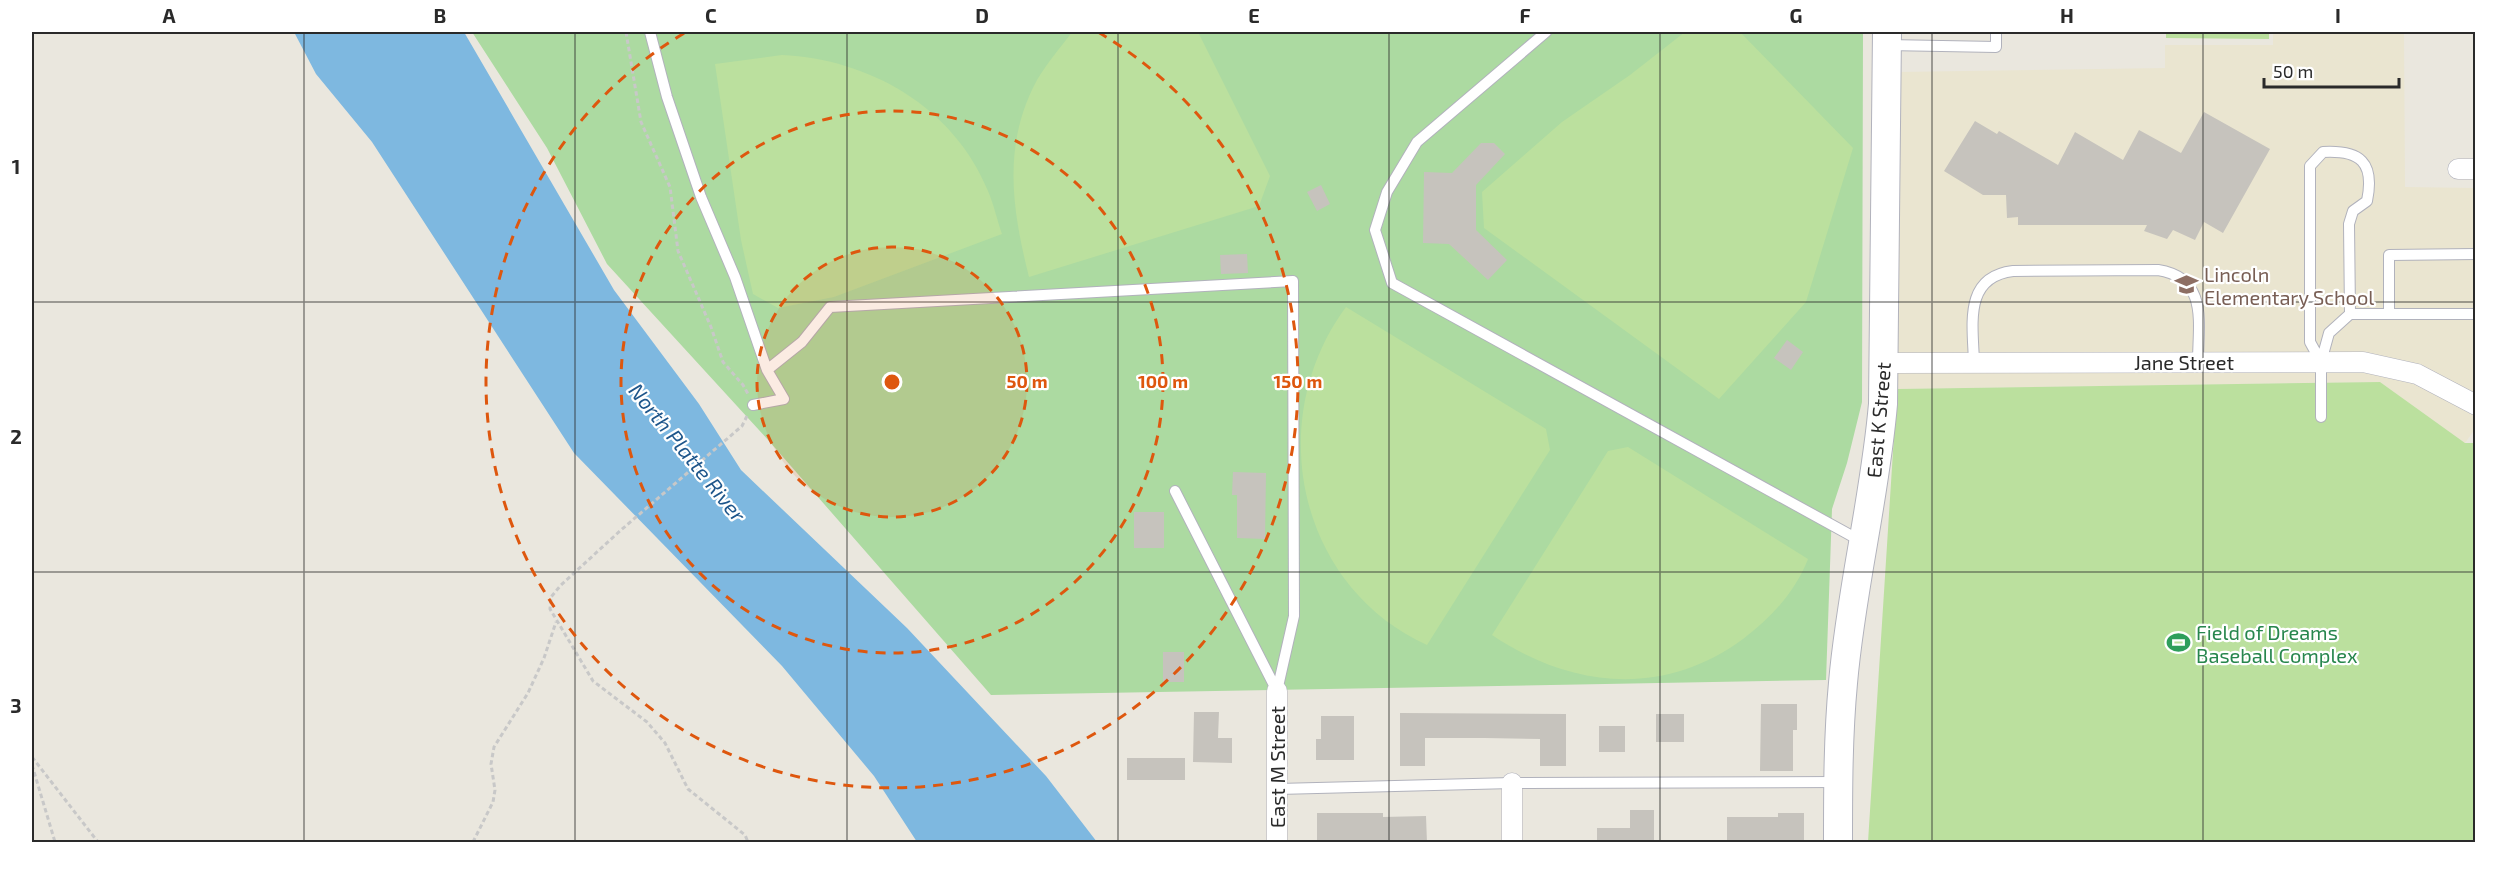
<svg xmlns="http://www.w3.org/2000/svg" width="2507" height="874" font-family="'Exo 2',sans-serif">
	<rect width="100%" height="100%" fill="#eae7de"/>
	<path fill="#eae5d0" d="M2273,32H2404L2405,187L2475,188V429L2465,443L2380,382L1897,389L1896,72L2165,68V45H2273Z"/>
	<path fill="#acdaa1" d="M472,32H1863L1862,402L1847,463L1832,509L1826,680L991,695L769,441L607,264L547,148Z"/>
	<path fill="#bbe09e" d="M1072,32H1198L1270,176L1259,206L1029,277C1012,209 1002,145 1037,80C1047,63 1061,47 1072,32Z
		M1685,32H1740L1853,148L1806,302L1719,399L1484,228L1482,192L1562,122L1630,75Z
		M2166,32H2269V39L2166,38Z
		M782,55C869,59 954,107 988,191C994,205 997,220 1002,234L834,297L778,308L753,294L741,240L715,64Z
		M1346,307L1546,429L1550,450L1427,645C1297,586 1263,419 1346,307Z
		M2380,382L2465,443H2475V842H1868L1897,389Z
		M1628,447L1808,559C1795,592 1771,618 1743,639C1663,698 1571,688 1492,635L1608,451Z"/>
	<path fill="#7eb8e0" d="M294,32H464L614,290L699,404L741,470L907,628L1046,776L1097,842H917L874,776L782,666L574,453L372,142L316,74Z"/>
	<path fill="#c6c3bd" d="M2204,112L2270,149L2223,233L2204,222L2195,240L2173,230L2167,239L2144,231L2147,225H2018V217L2007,218L2006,195H1983L1944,171L1975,121L1997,134L1999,131L2058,165L2075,132L2123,160L2139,130L2181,153Z
		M1481,143H1494L1505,154L1476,185V230L1507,260L1488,280L1449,244L1423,243L1424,172L1452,173Z
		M1321,185L1330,204L1317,211L1307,192Z
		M1247,254L1248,273L1221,274L1220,255Z
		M1787,340L1803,352L1791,370L1774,358Z
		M1233,472L1266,473L1265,539L1237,538V495H1232Z
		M1134,512H1164V548H1134Z
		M1163,652H1184V682H1163Z
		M1761,704H1797V730H1793V771H1760Z
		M1194,712H1219L1218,738H1232V763L1193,762Z
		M1400,713L1566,714V766H1540V739L1485,738H1425V766H1400Z
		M1656,714H1684V742H1656Z
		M1321,716H1354V760H1316V739H1321Z
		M1599,726H1625V752H1599Z
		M1127,758H1185V780H1127Z
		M1630,810H1654V843H1597V828H1630Z
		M1317,813H1383V817L1426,816L1427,843H1317Z
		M1778,813H1804V843H1727V817H1778Z"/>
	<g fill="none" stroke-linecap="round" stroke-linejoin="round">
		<defs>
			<path id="lane" d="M650,32L667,97L701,197L735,277L767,370
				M1546,32L1417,142L1387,192L1375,230L1392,283L1861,541
				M1887,45L1996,47V32
				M2350,314L2349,224L2353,211L2367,201C2375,162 2360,150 2323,152L2310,166V342L2321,362L2329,333L2350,314H2476
				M2389,314V255L2476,254
				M2321,362V417
				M1974,363C1973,325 1963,277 2013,271L2158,270C2209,278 2198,324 2198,362
				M753,405L784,399L767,370L802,342L830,307L1293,281L1294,616L1277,691
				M1175,491L1277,691
				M1278,789L1512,783L1838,782"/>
			<path id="street" d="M2458,169H2476
				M1885,363L2363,362L2417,374L2476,405
				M1512,783V842
				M1277,842V691"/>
			<path id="secondary" d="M1838,842C1838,790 1838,736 1843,683C1851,589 1875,498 1883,404L1887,32"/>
		</defs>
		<use href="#lane" stroke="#b1b2bc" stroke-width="12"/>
		<use href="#street" stroke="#b1b2bc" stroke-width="21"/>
		<use href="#secondary" stroke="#b1b2bc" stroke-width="30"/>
		<path stroke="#c8c8c8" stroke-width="3" stroke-dasharray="4.5 3" stroke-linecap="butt" d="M626,32L641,122L670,187L678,251L711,327L723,362L743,385L748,394
			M747,416L742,426L621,530L561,585L551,597L550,609L593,681L647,722L665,743L688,789L745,835L748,842
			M32,757L98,842
			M32,765L55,842
			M473,842L493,802L495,790L491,764L494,747L528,693L544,658L556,622"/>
		<use href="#lane" stroke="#fff" stroke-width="10"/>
		<use href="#street" stroke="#fff" stroke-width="20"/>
		<use href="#secondary" stroke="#fff" stroke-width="28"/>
	</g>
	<path fill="none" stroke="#2a2a2a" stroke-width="1.5" stroke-opacity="0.55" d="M304,32V842M575,32V842M847,32V842M1118,32V842M1389,32V842M1660,32V842M1932,32V842M2203,32V842M32,302H2476M32,572H2476"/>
	<circle cx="892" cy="382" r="135" fill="#de570e" fill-opacity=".12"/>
	<g fill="none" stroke="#de570e" stroke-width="3" stroke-dasharray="10 8">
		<circle cx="892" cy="382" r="135"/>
		<circle cx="892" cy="382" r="271"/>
		<path d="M1098 32A406 406 0 1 1 686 32"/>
	</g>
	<defs>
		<symbol id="school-bare" viewBox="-9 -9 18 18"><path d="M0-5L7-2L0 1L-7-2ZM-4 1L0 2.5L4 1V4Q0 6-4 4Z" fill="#8d6e63" stroke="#fff" stroke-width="2.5" paint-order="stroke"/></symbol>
		<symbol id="stadium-bare" viewBox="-9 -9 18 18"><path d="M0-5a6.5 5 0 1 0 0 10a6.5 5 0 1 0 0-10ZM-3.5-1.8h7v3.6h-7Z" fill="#2e9e5b" stroke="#fff" stroke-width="2.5" paint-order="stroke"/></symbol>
	</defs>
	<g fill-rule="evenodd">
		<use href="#school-bare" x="2170" y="268" width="33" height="33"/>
		<use href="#stadium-bare" x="2162" y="626" width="33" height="33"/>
	</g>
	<g text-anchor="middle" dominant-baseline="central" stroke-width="4.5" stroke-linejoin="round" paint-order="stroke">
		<g font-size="20" fill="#785e54" stroke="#fff" text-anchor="start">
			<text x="2204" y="274">Lincoln<tspan x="2204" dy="23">Elementary School</tspan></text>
		</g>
		<g font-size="20" fill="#2a2a2a" stroke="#fff">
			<text x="2184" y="362">Jane Street</text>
			<text transform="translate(1878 420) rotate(-85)">East K Street</text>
			<text transform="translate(1277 767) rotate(-90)">East M Street</text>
		</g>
		<g font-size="20" fill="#27864d" stroke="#fff" text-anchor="start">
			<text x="2196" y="632">Field of Dreams<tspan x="2196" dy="23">Baseball Complex</tspan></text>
		</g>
		<g font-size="21" font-style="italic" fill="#1e568b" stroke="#fff">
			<text transform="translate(688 452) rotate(51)">North Platte River</text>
		</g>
	</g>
	<circle cx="892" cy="382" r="9" fill="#de570e" stroke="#fff" stroke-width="3"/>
	<g font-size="18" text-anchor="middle" font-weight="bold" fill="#de570e" stroke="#fff" stroke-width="4.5" stroke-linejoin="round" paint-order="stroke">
		<text x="1027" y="388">50 m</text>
		<text x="1163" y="388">100 m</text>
		<text x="1298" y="388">150 m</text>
	</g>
	<rect width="2507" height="874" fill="none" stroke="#ffffff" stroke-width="66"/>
	<path d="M2264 78v9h135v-9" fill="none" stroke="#2a2a2a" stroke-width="3"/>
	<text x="2273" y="78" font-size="18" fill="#2a2a2a" stroke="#ffffff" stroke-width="4.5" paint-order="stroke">50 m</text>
	<rect x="33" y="33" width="2441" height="808" fill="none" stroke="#2a2a2a" stroke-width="2"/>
	<g font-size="20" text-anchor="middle" font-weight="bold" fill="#2a2a2a">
		<text x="169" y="23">A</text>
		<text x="440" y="23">B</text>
		<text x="711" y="23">C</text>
		<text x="982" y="23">D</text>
		<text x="1254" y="23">E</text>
		<text x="1525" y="23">F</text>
		<text x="1796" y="23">G</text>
		<text x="2067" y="23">H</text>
		<text x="2338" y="23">I</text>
		<text x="16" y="174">1</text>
		<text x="16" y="444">2</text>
		<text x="16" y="713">3</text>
	</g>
</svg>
